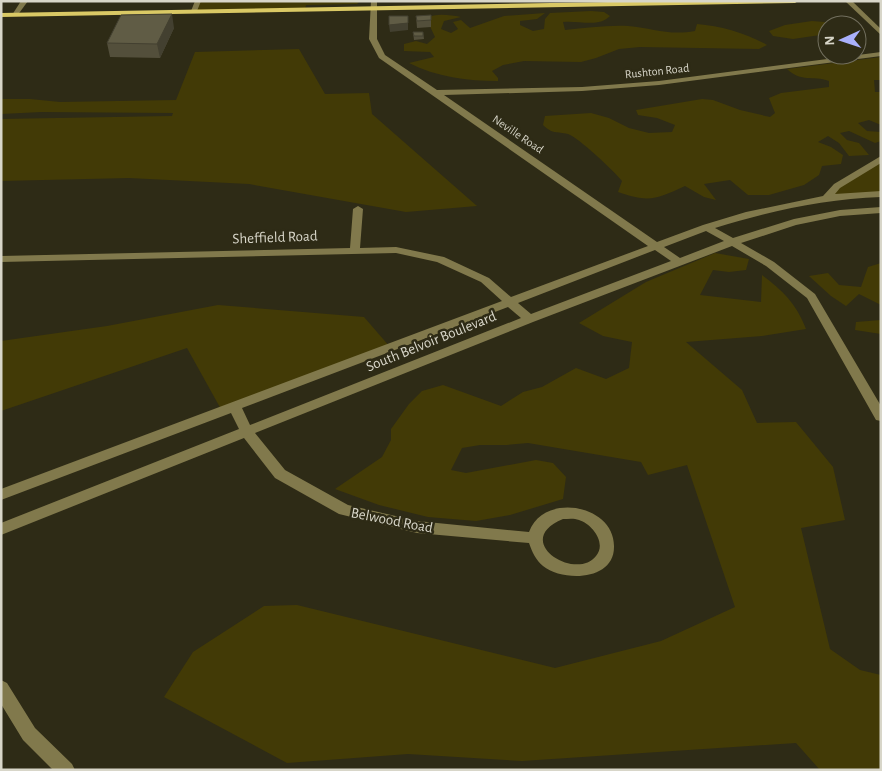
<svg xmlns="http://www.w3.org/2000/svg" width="882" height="771" font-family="'Alegreya Sans',sans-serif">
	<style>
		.green { fill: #423a06 }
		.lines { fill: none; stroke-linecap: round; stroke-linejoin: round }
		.minor { fill: #81794c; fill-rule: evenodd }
		.major { fill: #dac965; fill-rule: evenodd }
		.wall { fill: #534f3b }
		.shaded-wall { fill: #434030 }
		.building { fill: #605c45; stroke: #434030 }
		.labels { text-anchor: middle; stroke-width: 5; stroke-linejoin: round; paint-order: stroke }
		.far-street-label { font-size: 12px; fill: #d8d6c9; stroke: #2e2b16 }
		.street-label { font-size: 15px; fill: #d8d6c9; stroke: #2e2b16 }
	</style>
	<rect width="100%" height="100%" fill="#2e2b16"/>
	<!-- green -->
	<g class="green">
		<polygon points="198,1 360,1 357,4 306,5 305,10 194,11"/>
		<path d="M591,11L604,12L610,16C599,28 578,20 563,22L565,30C586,28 607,25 628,26C653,28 669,36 695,31L697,24C721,26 746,33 767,45L759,49L640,47L619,49L596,58L581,62L524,61L503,65L492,71L498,78V81C468,81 436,77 409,63L434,57L430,52L404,51V44L416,41L427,44L435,37L426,18C437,13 449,15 461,17L444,21L441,29L451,33L458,29L453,22L461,20L470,28L504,16L545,13L537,19L520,21V25L533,31L544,29L545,19L550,13Z"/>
		<polygon points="812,21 861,25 865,30 857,31 857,25 827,25 827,34 793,39 773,36 769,31 785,25"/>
		<polygon points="299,49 325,94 369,93 372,114 477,206 406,212 249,184 129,178 1,181 1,119 172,116 173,113 41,112 1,114 1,99 30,99 60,102 176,100 195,52"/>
		<path d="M881,57V80H874L875,92H881V125L869,120L858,123L867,131L881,132V141L875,143L849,131L840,133L847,140L859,143L869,155L849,156L839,143L828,136L818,142L831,147L843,155L841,164L822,166L819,175L804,185L769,195H748L730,180L704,184L716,200L704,197L685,186C657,199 649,203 618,192L622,181C615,172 578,137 568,134C556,131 554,135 543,125L545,116L591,113L609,118L629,128L649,133L672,132L675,125L657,118L638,115L636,110L702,99L713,100L740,110L770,117L775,113L769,98L781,93L829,87V81C812,75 802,83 787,69Z"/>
		<polygon points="881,159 881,194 827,197 837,186"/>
		<path d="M715,253L749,259L746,270L729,272L713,270L700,295L761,302L762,275C783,291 796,303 806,329L762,336L686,342L742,390L757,423L796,422L833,467L845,520L801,528L830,649L860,670L881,675V770H820L796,743L522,761L408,754L287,763L164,697L193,652L264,606L297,605L555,668L661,641L735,607L687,465L648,475L641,462L528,443L506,445H480L462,448L451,470L466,473L536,460L553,463L566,477L563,499L510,515L476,521L428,517L379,505L335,489L382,457L391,440V429L409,404L422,391L443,385L501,406L523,392L542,387L576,368L606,379L629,368L632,342L603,336L579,323L646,282Z"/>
		<polygon points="881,263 881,305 859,294 846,306 831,296 809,276 828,273 839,285 861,287 868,267"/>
		<polygon points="218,305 364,317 390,347 222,411 187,348 1,411 1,341 107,326"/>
		<polygon points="881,320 881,334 855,330 856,322"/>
	</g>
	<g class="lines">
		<!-- minor -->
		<g class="minor">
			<polygon points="21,1 28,1 17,16 13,16 12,15"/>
			<polygon points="195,1 201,1 197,11 194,13 191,11"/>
			<path d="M371,1H377V39L385,55L437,90L582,87L659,81L881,52V56L659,85L582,91L444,95L657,242L703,225L746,212L823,196L834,184L881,156V163L840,188L835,194L881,191V197C824,199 770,211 715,228L733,238L794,219L840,210L881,207V213L840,216L796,225L741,243L774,262L815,294L881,406V421L876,420L807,298L766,266L732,246L533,322L255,433L285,470L348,505L417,521L529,532C543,492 615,504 614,547C614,581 563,582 543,566C536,560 532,552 529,543L417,533L339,514L275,478L244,438L1,535V523L239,429L231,413L1,500V489L502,301L481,282L437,262L396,253L1,262V256L350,248L353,209L358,206L363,209L360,248L396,247L444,257L489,278L511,297L648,246L379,58L369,39ZM706,231L724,241L680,258L664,247ZM655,250L671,261L531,314L518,303ZM508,307L521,318L250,425L242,408ZM563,519C568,519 574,518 579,520C592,524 607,543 596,556C576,582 510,541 563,519Z"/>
			<polygon points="845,1 852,1 881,29 881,35"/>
			<polygon points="1,680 7,683 35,728 72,764 75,770 53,770 23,740 1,704"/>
		</g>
		<!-- major -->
		<polygon class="major" points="665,1 798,1 795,3 1,17 1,13"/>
	</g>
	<!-- wall -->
	<g class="wall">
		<polygon points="416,16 431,20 431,27 417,28"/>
		<polygon points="174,28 160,58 110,57 107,43"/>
		<polygon points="413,32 423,32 424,39 414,40"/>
	</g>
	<!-- shaded-wall -->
	<g class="shaded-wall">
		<polygon points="172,14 174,28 160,58 157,44"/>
		<polygon points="408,23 408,30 390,32 389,25"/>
	</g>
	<!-- building -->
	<g class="building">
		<polygon points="172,14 157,44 107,43 121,15"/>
		<polygon points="431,15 431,20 417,21 416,16"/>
		<polygon points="389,16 408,16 408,23 389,25"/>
		<polygon points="413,32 423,32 423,36 414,36"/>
	</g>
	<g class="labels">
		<!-- far-street labels -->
		<g class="far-street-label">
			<text transform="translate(657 71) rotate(-6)" y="4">Rushton Road</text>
			<text transform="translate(518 134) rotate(34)" y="4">Neville Road</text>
		</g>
		<!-- street labels -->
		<g class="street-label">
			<text transform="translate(275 237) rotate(-2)" y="5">Sheffield Road</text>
			<text transform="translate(431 341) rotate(-22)" y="5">South Belvoir Boulevard</text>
			<text transform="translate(392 520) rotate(11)" y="5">Belwood Road</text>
		</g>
	</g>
	<!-- border -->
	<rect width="882" height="771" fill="none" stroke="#d8d6c9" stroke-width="5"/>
	<!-- north arrow -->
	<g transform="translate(842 40) rotate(267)"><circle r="24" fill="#2e2b16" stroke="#726f5e"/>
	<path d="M0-4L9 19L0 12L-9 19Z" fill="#a9b0fc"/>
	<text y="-8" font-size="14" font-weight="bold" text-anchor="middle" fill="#d8d6c9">N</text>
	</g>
</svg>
